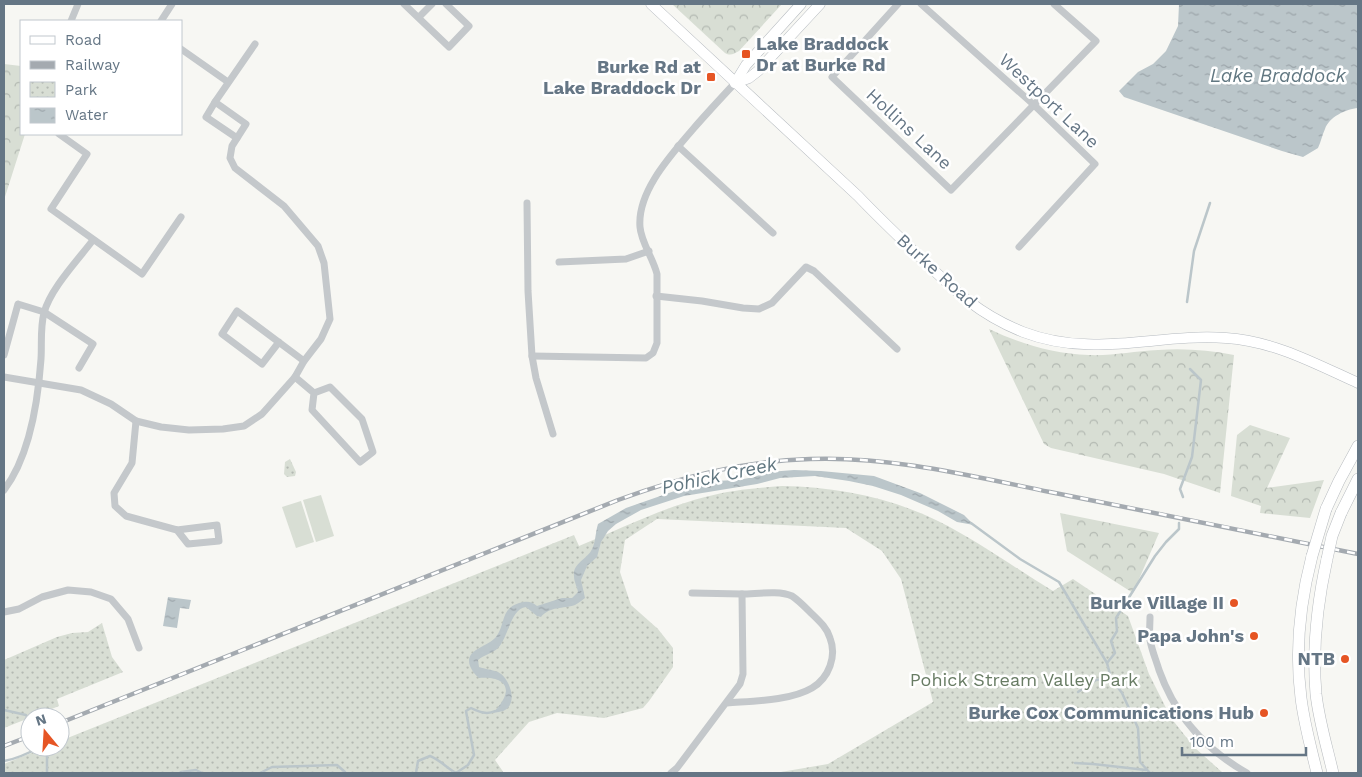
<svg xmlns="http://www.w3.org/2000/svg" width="1362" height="777" font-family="'Work Sans',sans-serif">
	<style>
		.grass { fill: #d8ded4 }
		.forest { fill: url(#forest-crowns) }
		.park { fill: url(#park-dots) }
		.water { fill: url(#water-ripples) }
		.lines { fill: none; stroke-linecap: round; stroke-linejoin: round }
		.stream { stroke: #bbc6ca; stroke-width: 2.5 }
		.secondary-casing { stroke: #b6bbc0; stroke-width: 11 }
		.primary-casing { stroke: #b7bbbf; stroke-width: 12 }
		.street { stroke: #c4c8cb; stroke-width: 7 }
		.secondary { stroke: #fff; stroke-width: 10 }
		.primary { stroke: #fff; stroke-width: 11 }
		.rail-casing { stroke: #a4aab0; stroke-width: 4.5 }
		.rail { stroke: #fff; stroke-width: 2.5; stroke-dasharray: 8; stroke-linecap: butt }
		.primary-bridge-casing { stroke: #b7bbbf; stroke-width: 12; stroke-linecap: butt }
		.primary-bridge { stroke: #fff; stroke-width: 11 }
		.poi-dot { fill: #e65524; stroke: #fff; stroke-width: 2 }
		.labels { text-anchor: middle; stroke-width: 5; stroke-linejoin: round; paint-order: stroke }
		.poi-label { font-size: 18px; font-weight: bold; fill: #657685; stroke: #fff; text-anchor: end }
		.street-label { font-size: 18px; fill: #657685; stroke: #fff }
		.park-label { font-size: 18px; fill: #687c64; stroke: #fff }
		.water-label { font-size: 19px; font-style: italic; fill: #617781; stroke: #fff }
	</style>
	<defs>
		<pattern id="forest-crowns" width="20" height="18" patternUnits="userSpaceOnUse" patternTransform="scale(1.25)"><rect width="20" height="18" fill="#d8ded4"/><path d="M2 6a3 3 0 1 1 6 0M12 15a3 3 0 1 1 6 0" fill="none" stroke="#b3b9b2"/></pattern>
		<pattern id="park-dots" width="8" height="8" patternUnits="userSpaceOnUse" patternTransform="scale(1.25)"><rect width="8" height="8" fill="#d8ded4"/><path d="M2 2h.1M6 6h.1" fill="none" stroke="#b3b9b2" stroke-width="1.8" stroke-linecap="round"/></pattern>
		<pattern id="water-ripples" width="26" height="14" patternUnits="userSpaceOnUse" patternTransform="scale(1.25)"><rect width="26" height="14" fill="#bbc6ca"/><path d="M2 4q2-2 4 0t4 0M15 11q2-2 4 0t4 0" fill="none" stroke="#9ca5aa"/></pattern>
	</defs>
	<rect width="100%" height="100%" fill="#f7f7f3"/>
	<!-- grass -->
	<g class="grass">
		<polygon points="321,495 334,536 316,542 303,500"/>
		<polygon points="301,501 314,542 296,548 282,507"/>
	</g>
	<!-- forest -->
	<g class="forest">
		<path d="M672,4H782L739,51C734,54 730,56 725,53Z"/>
		<polygon points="4,64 21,66 21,134 25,134 4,200"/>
		<path d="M989,329C1021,344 1053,354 1089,355C1112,356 1134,351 1158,350C1183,348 1209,350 1234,355L1220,493L1164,474L1051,448L1044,444Z"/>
		<polygon points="1250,425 1290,438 1267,488 1324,480 1310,518 1260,513 1261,506 1231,496 1237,435"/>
		<polygon points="1060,513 1159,533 1133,593 1067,551"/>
	</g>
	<!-- park -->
	<g class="park">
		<polygon points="290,459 296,472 295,476 287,477 284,474 285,462"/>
		<path d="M782,486C836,487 889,497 938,521C978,541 1015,568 1053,591L1073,579L1128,616L1149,674L1171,718L1194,747L1223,773H775L828,764L933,702L901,579L882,551L846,528L657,519L625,540L620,572L631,605L658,629L673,648V667L649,701L643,708L604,718L557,713L529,722L495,760L504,773H4V764L46,747H60V741L574,535L579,546C620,529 662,508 705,497C731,490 756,488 782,486Z"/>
		<polygon points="102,623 112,657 123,672 57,699 59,706 4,728 4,660 57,637 72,633 88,632"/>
	</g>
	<!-- water -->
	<g class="water">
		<path d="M1179,4H1358V108C1346,109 1329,117 1325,129C1322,135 1321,142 1318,148L1303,157L1282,151L1124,97L1119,91L1138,72L1153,64L1166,51L1178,26Z"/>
		<path d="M794,470L821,471L874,476L920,493L964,515L974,525L957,522L938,511L901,495L873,486L849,481L815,476L780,478L757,484L684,496L641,510L616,524L608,531L601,542L597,557L587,566L581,580L585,598C582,600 579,603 575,605C563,609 550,606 541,617L537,616L526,607C511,608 508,638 498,648C492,654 485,654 478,660L479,667C485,669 493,670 498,672C510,678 518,703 505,710C502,712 496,712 493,713C498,707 505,700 506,691C506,678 488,677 479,678C475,675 472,671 470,666C464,649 488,647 496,637C506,624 500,609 519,603C527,601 531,601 537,606L562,598H572L578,592C577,586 574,582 574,576C572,565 586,559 591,551C596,543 595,533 598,524L626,508L686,487L714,481L738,480L754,477L769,472Z"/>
		<polygon points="168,597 191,600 189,609 180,608 177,628 163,626"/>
	</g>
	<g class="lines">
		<!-- stream -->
		<g class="stream">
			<polyline points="1187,302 1194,251 1210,203"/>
			<polyline points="1183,497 1180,489 1192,457 1201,380 1190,369"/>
			<polyline points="971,523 1020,559 1059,582 1107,663 1111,678 1122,693 1138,728 1140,762 1150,773"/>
			<polyline points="1107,663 1115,653 1111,641 1117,631 1116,618 1155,556 1166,542 1179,529 1179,523"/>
			<polyline points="1078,692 1096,680 1111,678"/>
			<polyline points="4,710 26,715 30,722"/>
			<polyline points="44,747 47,752 47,773"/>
			<path d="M4,761C17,759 29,753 40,747"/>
			<polyline points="1075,763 1093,764 1146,770"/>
			<polyline points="180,773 181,772 196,770 202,773"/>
			<polyline points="260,773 272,767 337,765 345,772 344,773"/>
			<path d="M416,773L418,761L430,756C440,760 447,768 456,773L468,765L474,755L466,711L471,708C479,712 487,715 495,711"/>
		</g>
		<defs>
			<g id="secondary">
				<path d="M651,4L858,196C878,217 899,237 920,257C954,290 978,314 1023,332C1093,359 1157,333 1226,338C1274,341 1316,364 1358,383"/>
				<polyline points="735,83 749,78 758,71 820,4"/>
				<polyline points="735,83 746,65 801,4"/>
			</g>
			<g id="primary">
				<polyline points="1326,509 1339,481 1358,446"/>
				<polyline points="1341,513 1358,479"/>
				<path d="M1312,556C1300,602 1295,651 1301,698C1304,723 1311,748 1317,773"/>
				<path d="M1327,559C1317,604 1312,648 1316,694C1319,721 1327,747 1333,773"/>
			</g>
		</defs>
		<!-- secondary casing -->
		<use href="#secondary" class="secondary-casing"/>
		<!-- primary casing -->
		<use href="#primary" class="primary-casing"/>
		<!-- street -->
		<g class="street">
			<polyline points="404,4 449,47 469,26 446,4"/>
			<polyline points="898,4 832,77 951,190 1096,41 1054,4"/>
			<polyline points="921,4 1034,105 1095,164 1019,247"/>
			<polyline points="419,17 432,4"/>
			<polyline points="71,21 78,4"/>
			<polyline points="161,21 172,4"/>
			<polyline points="181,49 228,82"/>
			<polyline points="215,102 206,117 237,138"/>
			<polyline points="59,134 87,154 51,209 142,274 181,217"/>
			<polyline points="678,146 773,233"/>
			<polyline points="527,203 528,291 532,356 536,378 553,434"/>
			<polyline points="559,262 626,259 649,251"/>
			<polyline points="656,296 702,301 743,308 759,309 772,303 806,267 814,271 897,349"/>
			<polyline points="279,342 262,364 222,334 237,311 304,361"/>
			<polyline points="4,355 18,304 44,312 93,344 79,368"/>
			<path d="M532,356L646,358L653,353L657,343V274C653,258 641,242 640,227C637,191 672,154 694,128C707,113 721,98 735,83"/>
			<polyline points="4,377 81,390 111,404 136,421 161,427 189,430 223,429 244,426 262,414 295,377 304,361 321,339 330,319 324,263 318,246 284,206 235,168 230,158 232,146 246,124 215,102 255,44"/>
			<polyline points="295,377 314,393 312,410 360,462 373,452 362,419 330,387 314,393"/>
			<polyline points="136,421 132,463 114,493 115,506 126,516 177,530 217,525 219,541 188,544 177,530"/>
			<path d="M4,490C30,456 38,401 41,359C42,344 40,328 44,313C50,289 78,260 93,240"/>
			<polyline points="692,593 742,594"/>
			<polyline points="4,612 19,609 42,597 68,590 91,592 111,599 128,619 139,648"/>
			<path d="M1150,617C1150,625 1149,633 1150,640C1152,651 1156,660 1159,670C1175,715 1206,750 1247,773"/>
			<path d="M671,773L677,768L740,684L743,674L742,594C756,594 779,590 792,596C798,600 804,606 809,611C817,619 827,627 830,638C837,656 829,678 812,688C790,701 752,701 727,703"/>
		</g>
		<!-- secondary -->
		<use href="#secondary" class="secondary"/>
		<!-- primary -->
		<use href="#primary" class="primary"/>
		<defs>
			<g id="rail">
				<path d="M60,723L618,500C681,477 742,461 810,459C891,456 971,476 1050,492C1152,512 1255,533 1358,554"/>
				<polyline points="4,746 30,736"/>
			</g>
		</defs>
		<!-- rail casing -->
		<use href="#rail" class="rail-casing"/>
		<!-- rail -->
		<use href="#rail" class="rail"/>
		<defs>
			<g id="primary-bridge">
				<polyline points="1312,556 1326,509"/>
				<polyline points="1327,559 1332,536 1341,513"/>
			</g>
		</defs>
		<!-- primary-bridge casing -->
		<use href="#primary-bridge" class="primary-bridge-casing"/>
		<!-- primary-bridge -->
		<use href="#primary-bridge" class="primary-bridge"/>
	</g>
	<!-- markers -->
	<g class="poi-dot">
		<rect x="741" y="49" width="10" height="10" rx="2.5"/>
		<rect x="706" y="72" width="10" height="10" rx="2.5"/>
		<circle cx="1234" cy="603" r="5"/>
		<circle cx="1254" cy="636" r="5"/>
		<circle cx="1345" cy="659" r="5"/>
		<circle cx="1264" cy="713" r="5"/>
	</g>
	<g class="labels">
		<!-- poi labels -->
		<g class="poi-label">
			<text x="756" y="50" text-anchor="start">Lake Braddock<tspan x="756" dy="21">Dr at Burke Rd</tspan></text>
			<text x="701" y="73">Burke Rd at<tspan x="701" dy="21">Lake Braddock Dr</tspan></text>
			<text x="1224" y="609">Burke Village II</text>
			<text x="1244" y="642">Papa John's</text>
			<text x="1335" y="665">NTB</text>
			<text x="1254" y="719">Burke Cox Communications Hub</text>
		</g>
		<!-- street labels -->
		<g class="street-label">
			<text transform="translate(1049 101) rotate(43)" y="6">Westport Lane</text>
			<text transform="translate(909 129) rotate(43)" y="6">Hollins Lane</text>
			<text transform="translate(937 271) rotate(42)" y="6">Burke Road</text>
		</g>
		<!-- park labels -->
		<g class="park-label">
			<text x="1024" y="686">Pohick Stream Valley Park</text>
		</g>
		<!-- water labels -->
		<g class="water-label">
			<text x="1278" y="82">Lake Braddock</text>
			<text transform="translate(719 475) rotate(-12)" y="7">Pohick Creek</text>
		</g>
	</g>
	<!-- border -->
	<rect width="1362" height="777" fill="none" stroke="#657685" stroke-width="10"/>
	<!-- legend -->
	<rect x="20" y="20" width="162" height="115" fill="#ffffff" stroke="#c1c8ce"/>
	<rect x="30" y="36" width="25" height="8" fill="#ffffff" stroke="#c1c8ce"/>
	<text x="65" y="45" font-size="15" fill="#657685">Road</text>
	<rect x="30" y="61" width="25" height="8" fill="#a4aab0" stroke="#c1c8ce"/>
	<text x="65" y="70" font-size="15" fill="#657685">Railway</text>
	<rect x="30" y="82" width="25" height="15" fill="url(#park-dots)" stroke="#c1c8ce"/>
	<text x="65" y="95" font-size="15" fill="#657685">Park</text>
	<rect x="30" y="108" width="25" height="15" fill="url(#water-ripples)" stroke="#c1c8ce"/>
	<text x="65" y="120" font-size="15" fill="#657685">Water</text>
	<!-- north arrow -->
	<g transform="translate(45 732) rotate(342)"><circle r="24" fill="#ffffff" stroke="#c1c8ce"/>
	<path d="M0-4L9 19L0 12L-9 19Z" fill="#e65524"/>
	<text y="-8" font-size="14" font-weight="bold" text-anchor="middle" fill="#657685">N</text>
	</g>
	<!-- scale -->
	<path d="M1182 747v8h124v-8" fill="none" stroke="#657685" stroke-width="2.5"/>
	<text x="1190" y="747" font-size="15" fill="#657685" stroke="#ffffff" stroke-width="4" paint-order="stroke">100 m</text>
</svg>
